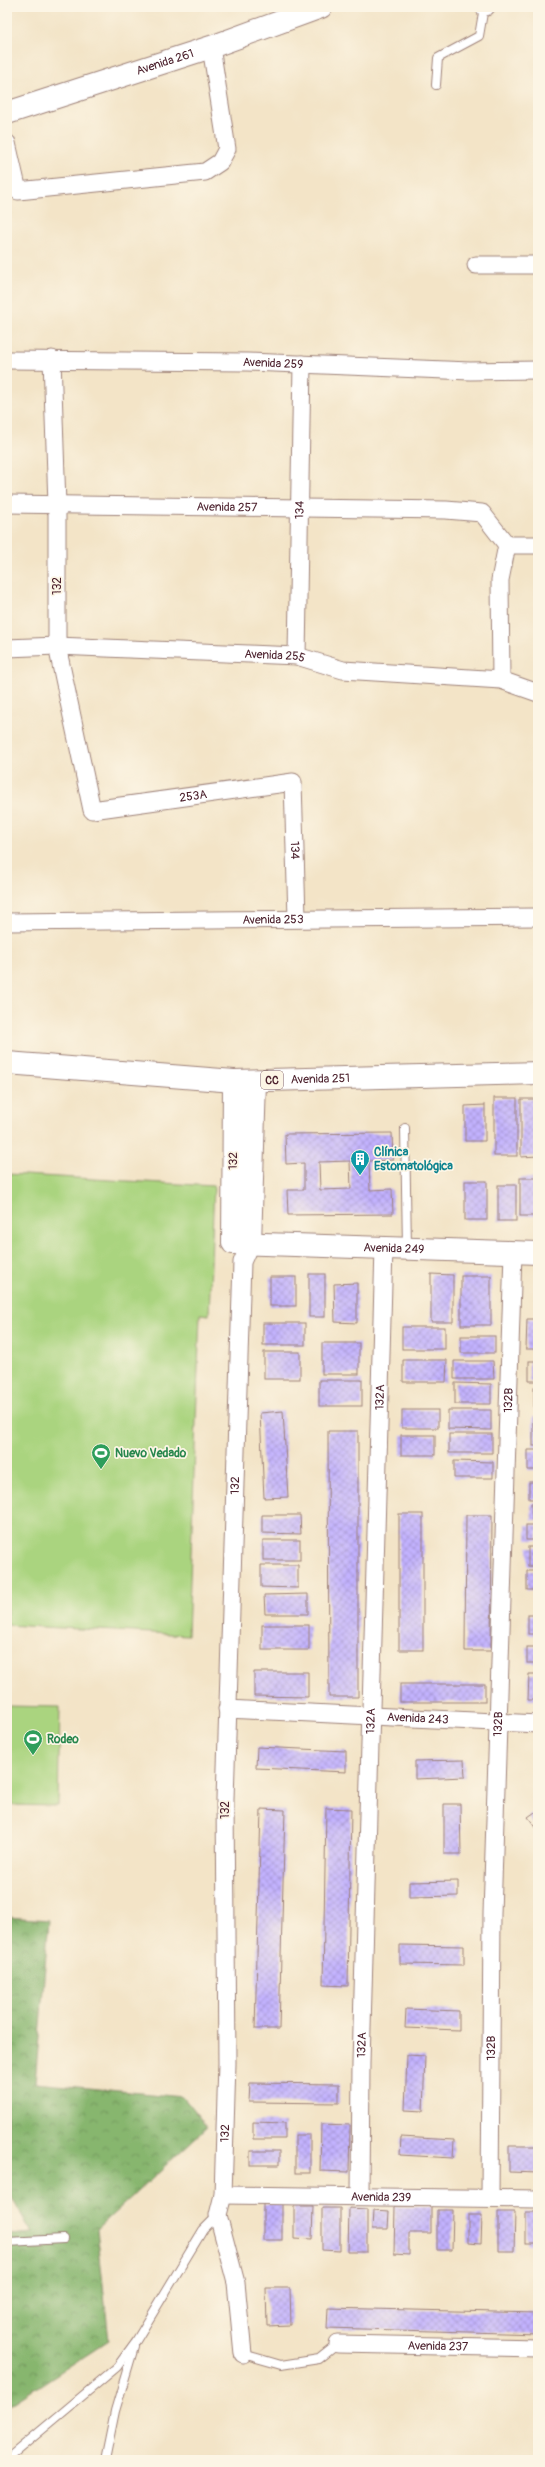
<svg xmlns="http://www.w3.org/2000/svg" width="545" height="2467" font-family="Pangolin,sans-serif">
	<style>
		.forest { fill: url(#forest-crowns); stroke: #686a4c }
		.park { fill: #aad47f; stroke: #7a7a55 }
		.building { fill: url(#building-cross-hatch); fill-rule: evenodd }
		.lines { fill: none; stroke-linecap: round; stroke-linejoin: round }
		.lane-casing { stroke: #9e8279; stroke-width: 10 }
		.street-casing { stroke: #9e8279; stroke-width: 19 }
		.secondary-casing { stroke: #9e8279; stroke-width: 24 }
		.primary-casing { stroke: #9e8279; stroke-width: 24 }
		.lane { stroke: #fff; stroke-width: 8 }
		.street { stroke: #fff; stroke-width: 17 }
		.secondary { stroke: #fff; stroke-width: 22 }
		.primary { stroke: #fff; stroke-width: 22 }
		.labels { text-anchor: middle; stroke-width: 3.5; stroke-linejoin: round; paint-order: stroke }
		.shield { fill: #fcf5e5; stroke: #7f5f63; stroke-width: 1 }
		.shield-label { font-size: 11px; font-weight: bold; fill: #4a1f2b }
		.street-label { font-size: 12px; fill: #4a1f2b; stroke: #fcf5e5 }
		.culture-label { font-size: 12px; font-weight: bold; fill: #0d838f; stroke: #fcf5e5; text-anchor: start }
		.leisure-label { font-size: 12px; font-weight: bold; fill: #27864d; stroke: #fcf5e5; text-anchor: start }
	</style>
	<defs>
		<pattern id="forest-crowns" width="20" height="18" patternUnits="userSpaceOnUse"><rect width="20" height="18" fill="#87b66e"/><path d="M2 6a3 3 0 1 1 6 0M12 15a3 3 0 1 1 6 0" fill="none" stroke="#70935b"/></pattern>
		<pattern id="building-cross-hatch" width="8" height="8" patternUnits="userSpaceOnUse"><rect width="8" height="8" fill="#c2b2fe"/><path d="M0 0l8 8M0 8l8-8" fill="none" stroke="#a090ce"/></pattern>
	</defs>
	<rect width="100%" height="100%" fill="#fcf5e5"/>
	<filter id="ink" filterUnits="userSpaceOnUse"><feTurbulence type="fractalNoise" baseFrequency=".025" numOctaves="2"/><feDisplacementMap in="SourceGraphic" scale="8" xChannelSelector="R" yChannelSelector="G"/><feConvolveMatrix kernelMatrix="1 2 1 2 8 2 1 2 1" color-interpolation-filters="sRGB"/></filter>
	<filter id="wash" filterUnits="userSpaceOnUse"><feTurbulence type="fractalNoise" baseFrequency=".012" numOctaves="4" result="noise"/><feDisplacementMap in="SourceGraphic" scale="16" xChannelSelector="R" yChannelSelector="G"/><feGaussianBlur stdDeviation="0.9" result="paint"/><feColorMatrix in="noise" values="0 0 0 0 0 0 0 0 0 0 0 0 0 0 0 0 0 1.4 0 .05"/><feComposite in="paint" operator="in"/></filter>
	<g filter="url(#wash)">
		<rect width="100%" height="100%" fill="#f3e4c7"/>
		<!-- forest -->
		<polygon class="forest" points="7,1917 49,1920 35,2083 183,2097 207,2127 97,2229 109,2340 7,2407 7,2235 32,2233 7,2190"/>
		<!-- park -->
		<g class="park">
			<polygon points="7,1174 214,1186 209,1315 200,1314 188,1635 7,1625"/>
			<polygon points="7,1706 60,1707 58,1806 7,1805"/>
		</g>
		<g id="blocks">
			<!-- building -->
			<g class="building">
				<rect x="494" y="1098" width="23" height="58"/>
				<polygon points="521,1099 538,1099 538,1156 521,1157"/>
				<polygon points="485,1105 485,1141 465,1141 465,1106"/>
				<path d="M392,1133L393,1160L369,1161L370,1190L392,1189L393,1214L288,1215L287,1190H304V1163L286,1164L285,1134ZM350,1161L351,1189L320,1190L319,1162Z"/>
				<rect x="520" y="1178" width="18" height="38"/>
				<rect x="465" y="1181" width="22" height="39"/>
				<rect x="498" y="1185" width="18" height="36"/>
				<rect x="309" y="1274" width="16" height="43"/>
				<polygon points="431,1274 453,1275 453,1322 431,1322"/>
				<rect x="461" y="1276" width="30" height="49"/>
				<rect x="270" y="1277" width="26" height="29"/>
				<polygon points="357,1283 357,1323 335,1322 334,1284"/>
				<polygon points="527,1319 538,1319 538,1349 526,1349"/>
				<rect x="263" y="1323" width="42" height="22"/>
				<rect x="402" y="1327" width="43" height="22"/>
				<rect x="461" y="1336" width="34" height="17"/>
				<rect x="322" y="1343" width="37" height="31"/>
				<rect x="264" y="1352" width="36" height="27"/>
				<polygon points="403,1360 447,1360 446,1382 403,1382"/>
				<polygon points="454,1361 493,1361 494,1379 454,1379"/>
				<rect x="529" y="1361" width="9" height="20"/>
				<rect x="319" y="1380" width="43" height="26"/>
				<polygon points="455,1383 491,1384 491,1404 455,1404"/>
				<rect x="534" y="1387" width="4" height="20"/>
				<rect x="402" y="1410" width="36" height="18"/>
				<polygon points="448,1410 491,1410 491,1430 448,1429"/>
				<polygon points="283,1411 288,1497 264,1498 260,1413"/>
				<rect x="533" y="1417" width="5" height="29"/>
				<polygon points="328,1431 358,1431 358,1697 329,1697"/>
				<rect x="449" y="1434" width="43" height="19"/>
				<rect x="401" y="1435" width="34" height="20"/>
				<rect x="528" y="1450" width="10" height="20"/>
				<polygon points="454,1461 493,1462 493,1478 454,1478"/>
				<rect x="529" y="1482" width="9" height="17"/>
				<polygon points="531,1503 538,1503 538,1520 532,1520"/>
				<rect x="399" y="1514" width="24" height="136"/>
				<polygon points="262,1515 300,1515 301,1534 262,1533"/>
				<polygon points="466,1515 492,1515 491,1651 465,1651"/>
				<rect x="526" y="1525" width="12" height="15"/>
				<rect x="263" y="1540" width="37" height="20"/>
				<rect x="528" y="1547" width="10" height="19"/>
				<polygon points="261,1565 298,1565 298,1588 261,1587"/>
				<rect x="527" y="1571" width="11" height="19"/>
				<polygon points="308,1594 308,1614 265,1614 264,1595"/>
				<rect x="528" y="1615" width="10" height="19"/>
				<rect x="262" y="1625" width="47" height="25"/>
				<rect x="527" y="1647" width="11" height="16"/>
				<polygon points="254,1672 308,1672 308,1697 254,1696"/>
				<polygon points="529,1674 538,1674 538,1700 528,1700"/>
				<rect x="400" y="1684" width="85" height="18"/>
				<polygon points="257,1747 346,1751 346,1772 256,1768"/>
				<polygon points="464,1760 465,1777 415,1779 415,1761"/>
				<polygon points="444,1804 460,1804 461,1854 444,1854"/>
				<polygon points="326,1808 351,1809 348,1986 323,1985"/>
				<polygon points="261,1809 285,1810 279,2029 255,2029"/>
				<polygon points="538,1810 538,1830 528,1817"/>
				<polygon points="458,1881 458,1896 409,1897 409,1882"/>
				<polygon points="400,1945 464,1946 464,1965 400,1964"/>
				<polygon points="406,2009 459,2011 459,2030 405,2028"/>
				<polygon points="407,2055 425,2056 423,2111 405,2110"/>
				<polygon points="250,2083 339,2084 339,2103 249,2102"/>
				<polygon points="253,2122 285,2123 285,2139 253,2139"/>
				<polygon points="321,2124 350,2125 349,2172 320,2171"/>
				<rect x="295" y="2135" width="15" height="38"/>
				<polygon points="401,2137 454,2140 453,2158 400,2155"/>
				<polygon points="509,2146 538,2146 538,2173 509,2172"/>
				<rect x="250" y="2151" width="29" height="14"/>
				<rect x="263" y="2204" width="19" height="36"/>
				<polygon points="294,2206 313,2206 312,2239 294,2238"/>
				<polygon points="395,2206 431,2206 431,2233 409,2233 409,2255 394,2254"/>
				<polygon points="322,2208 340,2208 340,2251 322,2250"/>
				<polygon points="349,2208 367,2209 367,2252 348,2252"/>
				<polygon points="373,2210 389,2211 388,2229 372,2229"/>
				<polygon points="437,2210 453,2210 452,2250 437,2250"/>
				<polygon points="498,2212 515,2212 514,2251 498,2251"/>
				<rect x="526" y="2212" width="12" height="32"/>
				<polygon points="468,2215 482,2215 481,2244 468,2243"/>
				<polygon points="266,2288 290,2288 291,2325 267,2326"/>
				<polygon points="328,2308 538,2313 538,2334 327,2328"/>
			</g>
		</g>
	</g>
	<g filter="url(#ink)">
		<use href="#blocks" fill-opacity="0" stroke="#9e8279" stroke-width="1"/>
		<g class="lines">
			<defs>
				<g id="lane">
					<polyline points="436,85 438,58 479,36 484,7"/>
					<polyline points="405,1128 407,1248"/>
					<polyline points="7,2242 64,2239"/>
					<polyline points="243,2354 281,2365 319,2359 338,2344"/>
					<polyline points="7,2459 117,2367 136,2341 203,2230 218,2215"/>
					<polyline points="105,2460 115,2411 134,2347"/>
				</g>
				<g id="street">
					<polyline points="484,7 486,7"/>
					<polyline points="7,143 18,191 205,172 220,162 227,149 211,47"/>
					<polyline points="476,265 538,265"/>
					<path id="s1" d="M52,359L57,505V646L92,810L293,782L297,918"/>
					<path id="s2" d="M7,360L247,362L470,371L538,370"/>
					<path id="s3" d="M7,504L446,510L482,513L507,545L500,580L501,680"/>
					<polyline points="507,545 538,545"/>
					<path id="s4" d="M7,648L57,646L297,656L343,670L501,680L538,693"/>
					<path id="s5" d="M297,656L302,364"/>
					<path id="s6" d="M7,922L538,917"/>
					<path id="s7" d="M227,1709L538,1724"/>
					<path id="s8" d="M223,2195L538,2199"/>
					<path id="s9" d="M360,2195L361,2063L384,1248"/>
					<path id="s10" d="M490,2197L492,1914L513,1252"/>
					<path id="s11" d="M338,2344L538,2348"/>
					<path id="s12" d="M243,2354L236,2283L218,2215L223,2195L227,2063L225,1799L242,1262L250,1244"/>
				</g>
				<g id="secondary">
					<path id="s13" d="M7,113L211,47L321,7"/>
					<path id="s14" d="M234,1081L233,1243L538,1253"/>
					<polyline points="250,1244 255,1081"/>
				</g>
				<g id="primary">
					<path id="s15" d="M7,1063L234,1081L538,1073"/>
				</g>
			</defs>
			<!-- lane casing -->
			<use href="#lane" class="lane-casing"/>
			<!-- street casing -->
			<use href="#street" class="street-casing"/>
			<!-- secondary casing -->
			<use href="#secondary" class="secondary-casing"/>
			<!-- primary casing -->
			<use href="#primary" class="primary-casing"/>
			<!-- lane -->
			<use href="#lane" class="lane"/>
			<!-- street -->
			<use href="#street" class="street"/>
			<!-- secondary -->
			<use href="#secondary" class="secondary"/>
			<!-- primary -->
			<use href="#primary" class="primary"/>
		</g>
	</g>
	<!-- icons -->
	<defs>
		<symbol id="building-pin" viewBox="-11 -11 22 30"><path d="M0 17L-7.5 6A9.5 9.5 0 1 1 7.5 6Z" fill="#0f9aa8" stroke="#fcf5e5"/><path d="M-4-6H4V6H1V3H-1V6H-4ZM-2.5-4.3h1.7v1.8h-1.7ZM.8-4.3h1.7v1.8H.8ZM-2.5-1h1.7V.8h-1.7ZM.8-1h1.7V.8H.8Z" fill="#fff"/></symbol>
		<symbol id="stadium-pin" viewBox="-11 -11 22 30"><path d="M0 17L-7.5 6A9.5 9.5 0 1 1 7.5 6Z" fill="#2e9e5b" stroke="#fcf5e5"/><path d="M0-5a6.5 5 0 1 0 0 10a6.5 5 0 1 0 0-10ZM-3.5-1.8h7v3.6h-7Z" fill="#fff"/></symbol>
	</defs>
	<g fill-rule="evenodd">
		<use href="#building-pin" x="349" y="1148" width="22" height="30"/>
		<use href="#stadium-pin" x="90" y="1442" width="22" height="30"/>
		<use href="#stadium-pin" x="22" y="1728" width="22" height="30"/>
	</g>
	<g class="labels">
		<!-- shield labels -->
		<rect class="shield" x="261" y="1071" width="22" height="18" rx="3"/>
		<g class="shield-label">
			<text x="272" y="1084">CC</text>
		</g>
		<!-- street labels -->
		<g class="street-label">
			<text dy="4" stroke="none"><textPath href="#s13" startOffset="166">Avenida 261</textPath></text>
			<text dy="4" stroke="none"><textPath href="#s2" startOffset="266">Avenida 259</textPath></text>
			<text dy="4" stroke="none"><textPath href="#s3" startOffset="220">Avenida 257</textPath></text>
			<text dy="4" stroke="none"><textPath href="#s5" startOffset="146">134</textPath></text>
			<text transform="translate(57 586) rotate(-90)" y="4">132</text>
			<text dy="4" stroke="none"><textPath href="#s4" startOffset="268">Avenida 255</textPath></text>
			<text dy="4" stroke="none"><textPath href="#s1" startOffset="557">253A</textPath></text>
			<text dy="4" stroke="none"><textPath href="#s1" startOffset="726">134</textPath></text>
			<text dy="4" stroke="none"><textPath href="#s6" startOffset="266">Avenida 253</textPath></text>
			<text dy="4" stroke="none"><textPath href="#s15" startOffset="314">Avenida 251</textPath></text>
			<text transform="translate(233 1161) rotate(-89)" y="4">132</text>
			<text dy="4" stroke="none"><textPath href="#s14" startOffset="323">Avenida 249</textPath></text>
			<text dy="4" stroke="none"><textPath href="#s9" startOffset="798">132A</textPath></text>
			<text dy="4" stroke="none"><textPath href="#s10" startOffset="797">132B</textPath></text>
			<text dy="4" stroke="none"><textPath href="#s12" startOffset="872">132</textPath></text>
			<text dy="4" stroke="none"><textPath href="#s7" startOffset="191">Avenida 243</textPath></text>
			<text dy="4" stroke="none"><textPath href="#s9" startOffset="474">132A</textPath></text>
			<text dy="4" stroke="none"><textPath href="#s10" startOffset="473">132B</textPath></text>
			<text transform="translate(225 1810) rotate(-90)" y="4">132</text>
			<text dy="4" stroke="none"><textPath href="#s9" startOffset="150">132A</textPath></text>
			<text dy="4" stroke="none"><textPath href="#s10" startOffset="149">132B</textPath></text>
			<text dy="4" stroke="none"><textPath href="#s12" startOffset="224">132</textPath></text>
			<text dy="4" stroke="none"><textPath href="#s8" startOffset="158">Avenida 239</textPath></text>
			<text dy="4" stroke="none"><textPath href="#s11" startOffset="100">Avenida 237</textPath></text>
		</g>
		<!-- culture labels -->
		<g class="culture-label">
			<text x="374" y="1156">Clínica<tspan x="374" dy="14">Estomatológica</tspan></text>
		</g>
		<!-- leisure labels -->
		<g class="leisure-label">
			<text x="115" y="1457">Nuevo Vedado</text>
			<text x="47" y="1743">Rodeo</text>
		</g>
	</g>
	<!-- margin -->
	<rect width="545" height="2467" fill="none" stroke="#fcf5e5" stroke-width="24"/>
</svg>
